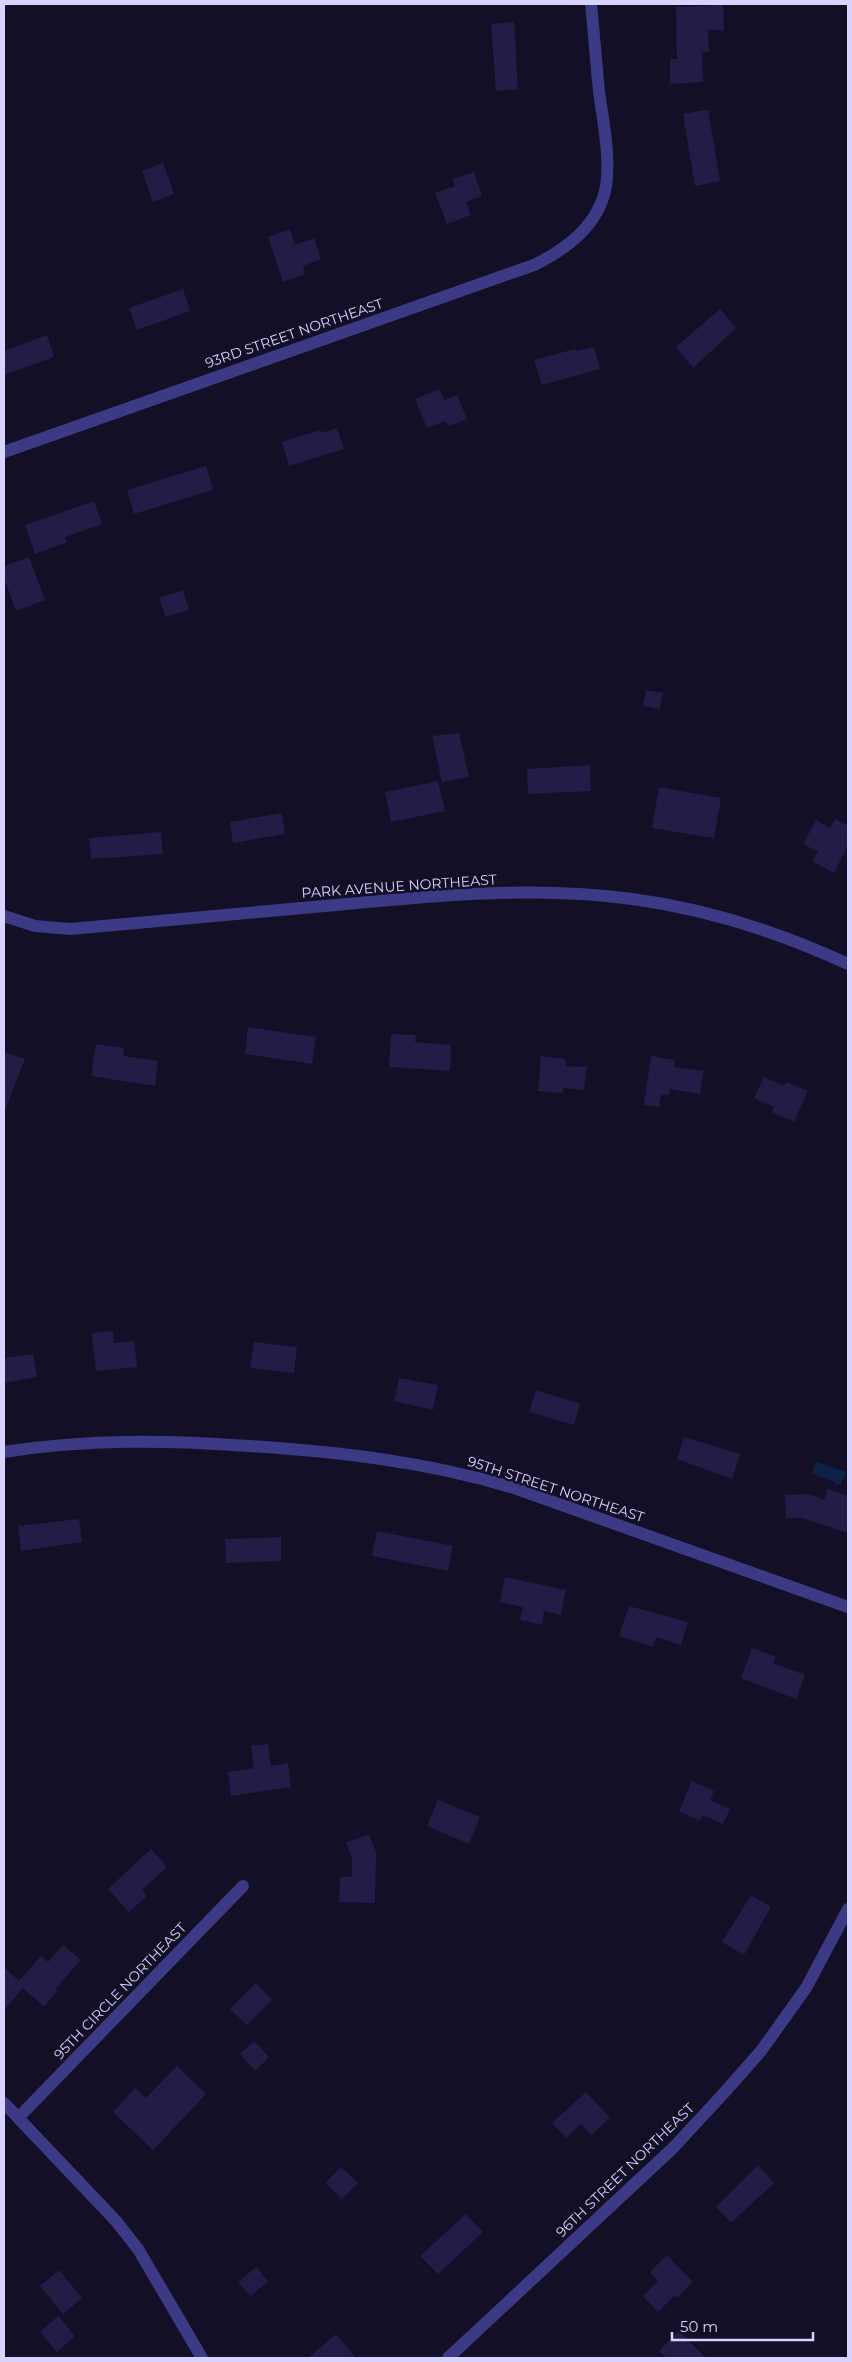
<svg xmlns="http://www.w3.org/2000/svg" width="852" height="2362" font-family="Montserrat,sans-serif">
	<style>
		.water { fill: #0c2248 }
		.building { fill: #241b47 }
		.lines { fill: none; stroke-linecap: round; stroke-linejoin: round }
		.minor { stroke: #3d3a85; stroke-width: 12 }
		.labels { text-anchor: middle; stroke-width: 5; stroke-linejoin: round; paint-order: stroke }
		.street-label { font-size: 14px; fill: #d9d4ff; stroke: #130f26 }
	</style>
	<rect width="100%" height="100%" fill="#130f26"/>
	<!-- water -->
	<polygon class="water" points="816,1462 846,1472 841,1484 834,1485 835,1482 812,1474"/>
	<!-- building -->
	<g class="building">
		<polygon points="723,5 724,30 708,30 709,52 702,52 703,82 670,84 670,59 677,59 676,7"/>
		<polygon points="514,22 518,89 496,91 491,24"/>
		<polygon points="705,110 708,110 720,181 695,186 683,114"/>
		<polygon points="163,163 174,194 153,202 142,171"/>
		<polygon points="474,172 482,196 466,202 471,215 447,224 435,193 455,186 453,179"/>
		<polygon points="290,229 295,245 314,238 321,259 303,266 305,274 283,282 268,237"/>
		<polygon points="183,289 190,311 137,330 129,308"/>
		<polygon points="720,309 736,328 693,368 676,347"/>
		<polygon points="47,335 54,357 4,375 4,351"/>
		<polygon points="594,347 600,369 542,385 534,360 575,349 576,351"/>
		<polygon points="439,389 444,400 457,395 467,419 448,426 445,421 427,428 415,399"/>
		<polygon points="337,428 344,449 289,466 282,442 320,430 321,433"/>
		<polygon points="206,466 213,490 134,514 127,490"/>
		<polygon points="94,501 102,524 65,537 67,542 35,554 25,525"/>
		<polygon points="29,557 45,600 16,611 4,578 4,566"/>
		<polygon points="183,590 189,610 166,617 159,598"/>
		<polygon points="646,690 663,693 660,709 643,706"/>
		<polygon points="459,733 469,777 442,782 432,736"/>
		<polygon points="590,765 591,791 528,794 527,769"/>
		<polygon points="438,781 445,811 391,822 385,792"/>
		<polygon points="659,787 721,798 714,838 652,828"/>
		<polygon points="282,813 285,834 233,843 230,822"/>
		<polygon points="835,819 848,826 848,845 834,873 812,861 818,852 803,844 816,820 830,828"/>
		<polygon points="161,832 163,854 91,859 89,838"/>
		<polygon points="248,1027 316,1037 312,1064 245,1054"/>
		<polygon points="391,1034 416,1035 415,1042 451,1045 450,1071 389,1067"/>
		<polygon points="96,1044 124,1048 123,1056 158,1061 155,1086 91,1076"/>
		<polygon points="4,1052 25,1059 5,1110 4,1110"/>
		<polygon points="541,1056 566,1059 565,1066 587,1067 584,1090 563,1088 563,1093 538,1091"/>
		<polygon points="651,1056 675,1060 674,1067 704,1071 700,1094 670,1089 669,1095 661,1094 659,1107 644,1105"/>
		<polygon points="764,1077 784,1086 786,1082 808,1091 794,1122 772,1112 774,1107 754,1098"/>
		<polygon points="113,1331 114,1343 134,1341 137,1367 96,1371 92,1333"/>
		<polygon points="254,1342 297,1347 294,1373 250,1368"/>
		<polygon points="33,1354 37,1377 4,1383 4,1358"/>
		<polygon points="399,1378 438,1385 433,1410 394,1401"/>
		<polygon points="536,1390 580,1404 574,1425 529,1412"/>
		<polygon points="684,1437 740,1454 732,1479 677,1459"/>
		<polygon points="828,1489 848,1496 848,1533 803,1518 786,1518 785,1495 809,1494 824,1500"/>
		<polygon points="79,1519 82,1542 21,1551 18,1526"/>
		<polygon points="377,1531 453,1546 448,1571 372,1556"/>
		<polygon points="281,1537 281,1561 226,1563 225,1539"/>
		<polygon points="505,1577 566,1590 561,1615 544,1611 542,1625 520,1620 523,1607 500,1602"/>
		<polygon points="629,1606 688,1622 681,1645 656,1637 653,1647 619,1636"/>
		<polygon points="752,1648 776,1657 773,1663 805,1675 796,1699 741,1678"/>
		<polygon points="268,1744 271,1766 288,1763 291,1787 231,1796 228,1772 254,1768 251,1746"/>
		<polygon points="692,1781 714,1791 710,1800 730,1809 723,1824 703,1815 700,1821 679,1811"/>
		<polygon points="438,1800 480,1817 469,1844 427,1826"/>
		<polygon points="369,1834 376,1852 375,1903 339,1902 340,1877 352,1877 352,1857 346,1843"/>
		<polygon points="151,1849 167,1867 142,1890 147,1896 129,1912 108,1889"/>
		<polygon points="751,1895 771,1907 744,1955 722,1942"/>
		<polygon points="63,1945 81,1960 55,1989 57,1991 44,2007 23,1988 4,2010 4,1967 19,1981 41,1956 48,1962"/>
		<polygon points="256,1983 272,2000 247,2025 230,2009"/>
		<polygon points="254,2041 269,2057 255,2071 240,2054"/>
		<polygon points="177,2066 206,2094 153,2150 113,2112 135,2088 146,2098"/>
		<polygon points="586,2092 610,2118 591,2135 581,2124 566,2138 552,2123"/>
		<polygon points="758,2165 774,2183 731,2223 716,2207"/>
		<polygon points="341,2167 358,2183 342,2199 325,2183"/>
		<polygon points="466,2214 483,2232 438,2274 420,2256"/>
		<polygon points="667,2255 693,2282 676,2298 674,2296 658,2312 643,2296 658,2281 650,2272"/>
		<polygon points="256,2267 268,2281 251,2296 238,2282"/>
		<polygon points="59,2270 82,2298 63,2314 40,2286"/>
		<polygon points="58,2316 75,2336 57,2352 40,2332"/>
		<polygon points="679,2331 706,2358 666,2358 659,2351"/>
		<polygon points="336,2334 356,2358 308,2358"/>
	</g>
	<g class="lines">
		<!-- minor -->
		<g class="minor">
			<path d="M4,452L534,265C563,251 590,232 602,201C614,171 603,123 599,91C596,62 594,33 591,4"/>
			<path d="M4,916L35,926L70,929C163,921 255,912 347,904C441,895 538,886 632,899C708,909 779,932 848,964"/>
			<path d="M4,1452C86,1439 166,1440 249,1446C340,1452 430,1462 517,1489L848,1607"/>
			<polyline points="4,2103 116,2221 138,2249 202,2358"/>
			<polyline points="18,2118 243,1886"/>
			<polyline points="448,2358 673,2148 723,2094 761,2051 806,1988 848,1909"/>
		</g>
	</g>
	<g class="labels">
		<!-- street labels -->
		<g class="street-label">
			<text transform="translate(294 333) rotate(-19)" y="5">93RD STREET NORTHEAST</text>
			<text transform="translate(399 886) rotate(-4)" y="5">PARK AVENUE NORTHEAST</text>
			<text transform="translate(556 1489) rotate(18)" y="5">95TH STREET NORTHEAST</text>
			<text transform="translate(120 1991) rotate(-46)" y="5">95TH CIRCLE NORTHEAST</text>
			<text transform="translate(625 2170) rotate(-44)" y="5">96TH STREET NORTHEAST</text>
		</g>
	</g>
	<!-- border -->
	<rect width="852" height="2362" fill="none" stroke="#d9d4ff" stroke-width="10"/>
	<!-- scale -->
	<path d="M672 2332v8h141v-8" fill="none" stroke="#d9d4ff" stroke-width="2.5"/>
	<text x="680" y="2332" font-size="15" fill="#d9d4ff" stroke="#130f26" stroke-width="4" paint-order="stroke">50 m</text>
</svg>
